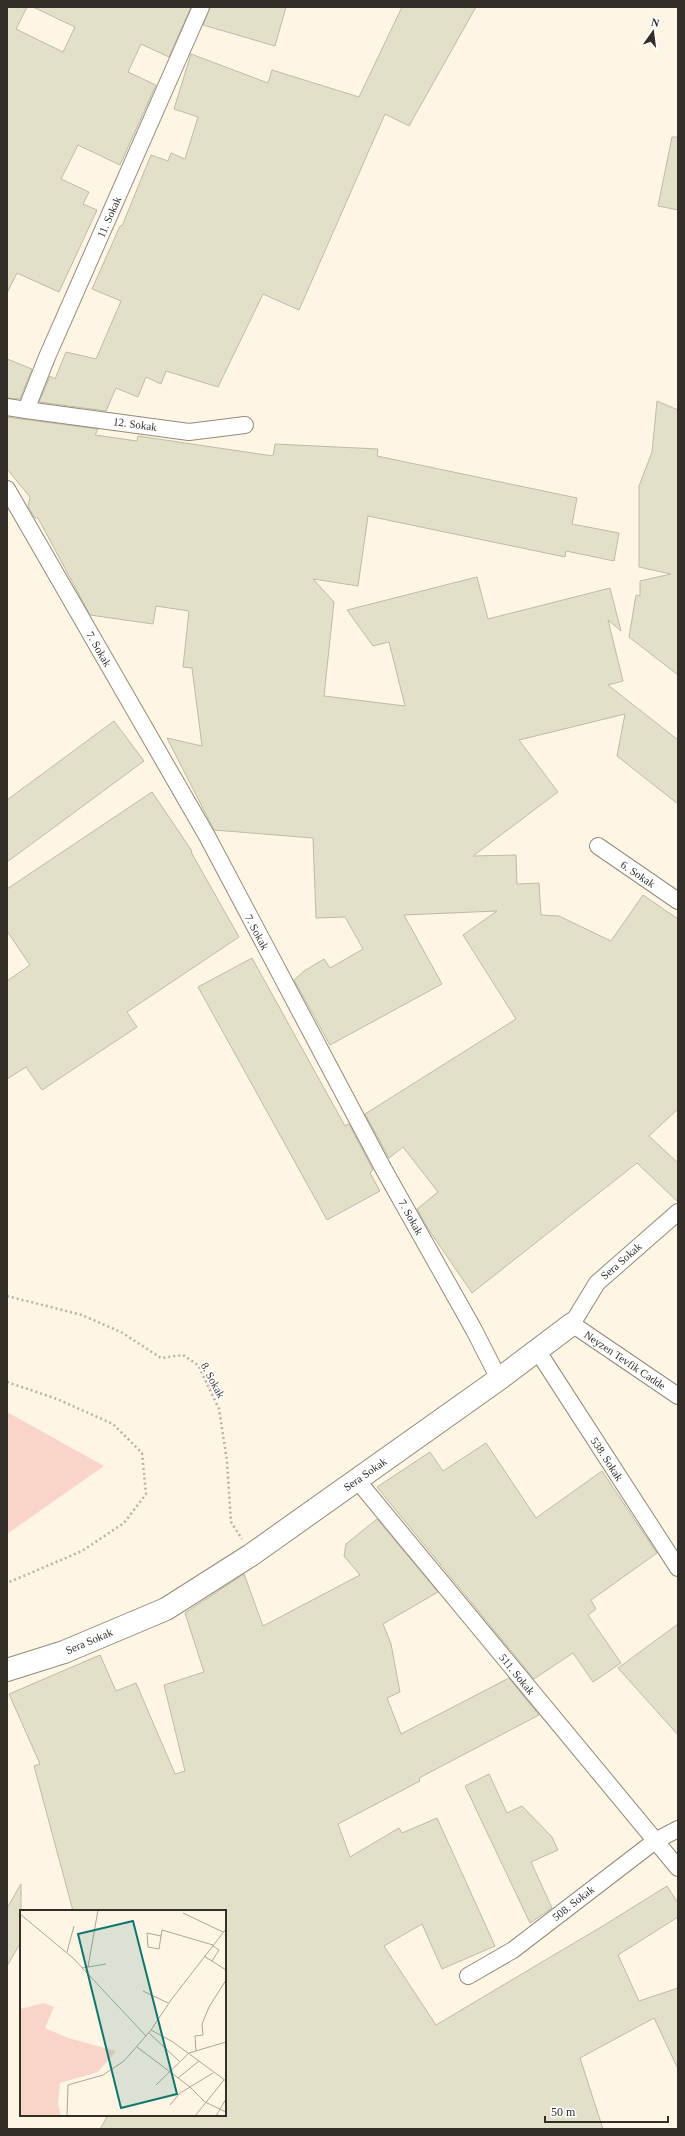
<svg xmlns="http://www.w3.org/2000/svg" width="685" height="2136" font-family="Georgia,serif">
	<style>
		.green { fill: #f9d5c9 }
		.building { fill: #e2e0c9; stroke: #bdbba5 }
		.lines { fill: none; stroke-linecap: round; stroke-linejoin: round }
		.street-casing { stroke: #948a77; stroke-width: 18 }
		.secondary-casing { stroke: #948a77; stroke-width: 24 }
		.path { stroke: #b9b0a3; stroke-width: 2.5; stroke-dasharray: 2 3; stroke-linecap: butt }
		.street { stroke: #fff; stroke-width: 16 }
		.secondary { stroke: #fff; stroke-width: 22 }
		.labels { text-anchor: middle; stroke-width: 3; stroke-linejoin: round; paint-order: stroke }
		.street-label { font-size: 11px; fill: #332e27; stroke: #fff }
		.inset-road { fill: none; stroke: #ada599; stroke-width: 1 }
		.view { fill: #0f766e; fill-opacity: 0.15; stroke: #0f766e; stroke-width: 2 }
		.inset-edge { fill: none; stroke: #332e27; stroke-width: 2 }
	</style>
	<rect width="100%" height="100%" fill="#fff5e5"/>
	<!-- green -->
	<polygon class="green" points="7,1412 104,1466 7,1534"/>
	<!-- building -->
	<g class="building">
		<polygon points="7,7 27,7 16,29 63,52 75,27 33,7 191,7 169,57 141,44 128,72 156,85 120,165 78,145 61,179 89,192 83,204 97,210 59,292 17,273 7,293"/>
		<polygon points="210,7 286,7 275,46 203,25"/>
		<polygon points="402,7 476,7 409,126 385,114 299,310 263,294 218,387 166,371 161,384 146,377 138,397 116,388 106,411 39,402 50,376 55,379 66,352 96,359 121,301 92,289 120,226 122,226 151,155 168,161 171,153 185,159 198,117 174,109 191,54 268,83 272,70 359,97"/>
		<polygon points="672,137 678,137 678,210 658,206"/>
		<polygon points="7,359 32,369 20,399 7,398"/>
		<polygon points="657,401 678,410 678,675 629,637 636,595 640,596 640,581 671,574 639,567 639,486 652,452"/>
		<polygon points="7,417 98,429 95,435 137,441 138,436 273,456 275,444 378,449 377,456 577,498 572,524 619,533 614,561 566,551 565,557 368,516 358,586 313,579 334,602 324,696 405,706 389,642 373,646 347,610 477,577 488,619 610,588 621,631 608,620 623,681 608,685 678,740 678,804 617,756 625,714 519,740 558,792 473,856 516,855 517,884 539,883 541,915 559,916 611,941 643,895 678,919 678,1109 649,1136 678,1163 678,1202 637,1163 472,1293 427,1227 417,1209 438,1192 403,1147 389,1158 365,1114 516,1019 463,935 497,911 404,915 442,984 330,1045 294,980 304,971 324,959 330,968 363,949 345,917 316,918 313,838 214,830 167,738 202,746 192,668 183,667 189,611 156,606 153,624 90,615 38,518 35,518 28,507 30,497 7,469"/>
		<polygon points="114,721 144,761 7,862 7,800"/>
		<polygon points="152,792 192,851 191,852 239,937 127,1012 137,1027 42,1090 26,1067 7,1079 7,981 30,965 7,931 7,889"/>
		<polygon points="252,958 345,1126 349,1124 373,1170 370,1173 380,1191 327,1220 198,987"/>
		<polygon points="486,1443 536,1518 602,1471 657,1553 591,1600 596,1609 588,1615 621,1663 593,1682 573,1653 534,1679 377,1487 430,1452 443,1471"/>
		<polygon points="377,1519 438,1592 383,1624 391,1644 400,1692 387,1698 401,1734 509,1678 539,1715 419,1778 420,1781 338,1824 350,1857 399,1828 402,1833 437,1818 495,1946 442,1969 422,1924 384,1946 436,2025 606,1924 667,1886 678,1903 678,1917 618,1955 639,2001 678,1988 678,2069 654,2018 580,2058 603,2129 100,2129 108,2115 225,2115 225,1911 73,1911 34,1766 40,1764 9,1694 100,1655 116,1691 136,1683 175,1774 185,1771 164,1685 204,1672 185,1613 244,1574 263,1626 360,1575 344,1556 346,1544"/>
		<polygon points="678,1624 678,1735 618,1668"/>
		<polygon points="489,1774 507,1813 522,1806 552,1837 558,1850 531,1862 552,1908 530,1923 465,1786"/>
		<polygon points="21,1884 21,1942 7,1966 7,1908"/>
	</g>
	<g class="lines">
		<defs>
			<g id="street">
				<polyline points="7,407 26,410 47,357 201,7"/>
				<polyline points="26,410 189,432 245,425"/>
				<polyline points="7,489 207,836 383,1168 474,1330 499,1379"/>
				<polyline points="598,846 678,901"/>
				<polyline points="678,1212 597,1283 572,1324 678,1396"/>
				<polyline points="537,1350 678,1568"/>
				<polyline points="357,1480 678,1868"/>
				<polyline points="468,1976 513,1950 655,1841 678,1829"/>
			</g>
			<polyline id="secondary" points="7,1670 64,1652 166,1609 251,1555 499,1379 572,1324"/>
		</defs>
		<!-- street casing -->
		<use href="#street" class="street-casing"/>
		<!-- secondary casing -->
		<use href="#secondary" class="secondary-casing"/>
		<!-- path -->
		<g class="path">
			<polyline points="7,1296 82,1315 121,1332 161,1358 183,1355 198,1365 219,1409 227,1461 231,1522 242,1539"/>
			<polyline points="7,1382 57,1399 113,1424 142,1453 146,1494 124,1523 82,1551 7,1583"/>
		</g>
		<!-- street -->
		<use href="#street" class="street"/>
		<!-- secondary -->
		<use href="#secondary" class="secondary"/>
	</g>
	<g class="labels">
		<!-- street labels -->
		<g class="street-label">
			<text transform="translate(109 217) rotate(-66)" y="4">11. Sokak</text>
			<text transform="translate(135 424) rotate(8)" y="4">12. Sokak</text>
			<text transform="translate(99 649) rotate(60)" y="4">7. Sokak</text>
			<text transform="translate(638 874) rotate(34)" y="4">6. Sokak</text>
			<text transform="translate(257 932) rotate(62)" y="4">7. Sokak</text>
			<text transform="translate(411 1217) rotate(61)" y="4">7. Sokak</text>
			<text transform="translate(621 1261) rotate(-41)" y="4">Sera Sokak</text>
			<text transform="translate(625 1360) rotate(34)" y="4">Neyzen Tevfik Cadde</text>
			<text transform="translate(213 1380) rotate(62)" y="4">8. Sokak</text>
			<text transform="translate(607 1459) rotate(57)" y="4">538. Sokak</text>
			<text transform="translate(365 1474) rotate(-35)" y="4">Sera Sokak</text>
			<text transform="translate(89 1641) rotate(-23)" y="4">Sera Sokak</text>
			<text transform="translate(517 1674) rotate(51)" y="4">511. Sokak</text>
			<text transform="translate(573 1903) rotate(-38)" y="4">508. Sokak</text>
		</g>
	</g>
	<!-- overview -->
	<g transform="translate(20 1910)">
		<rect width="206" height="206" fill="#fff5e5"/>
		<path d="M24,93L34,97L25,118L48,128L96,141L78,162L40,173L38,194L41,206H0V99Z" fill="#f9d5c9"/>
		<path class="inset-road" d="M163,3L203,22M0,4L53,48L126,126M141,26L139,39L128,37L127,23L141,26L142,20L193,35M47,42L54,16M184,46L206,60M192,51L199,40L192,35M68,57L86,54M62,58L68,57L78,0M123,81L148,93M131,120L153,132L206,171M129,123L159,151M117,137L170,177L185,192L206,202M176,141L175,126L183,125L182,114L189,97L206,70M158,168L179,151M136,175L169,143L206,132M150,195L160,183L193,163M47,206L48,175L83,165L104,151L131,120L151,90L206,19M175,206L204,170M196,206L206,189"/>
		<path class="view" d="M113,11L157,184L101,198L58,24Z"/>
		<rect width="206" height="206" class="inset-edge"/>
	</g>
	<!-- border -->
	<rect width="685" height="2136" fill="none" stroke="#332e27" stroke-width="16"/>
	<!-- north arrow -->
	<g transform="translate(653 32) rotate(14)" stroke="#ffffff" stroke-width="3" paint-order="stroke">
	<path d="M0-3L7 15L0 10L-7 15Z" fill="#332e27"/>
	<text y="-6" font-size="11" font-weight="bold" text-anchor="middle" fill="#332e27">N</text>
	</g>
	<!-- scale -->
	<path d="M545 2116v6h123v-6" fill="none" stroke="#332e27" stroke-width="2"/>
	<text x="551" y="2116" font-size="12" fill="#332e27" stroke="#ffffff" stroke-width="3" paint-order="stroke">50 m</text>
</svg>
